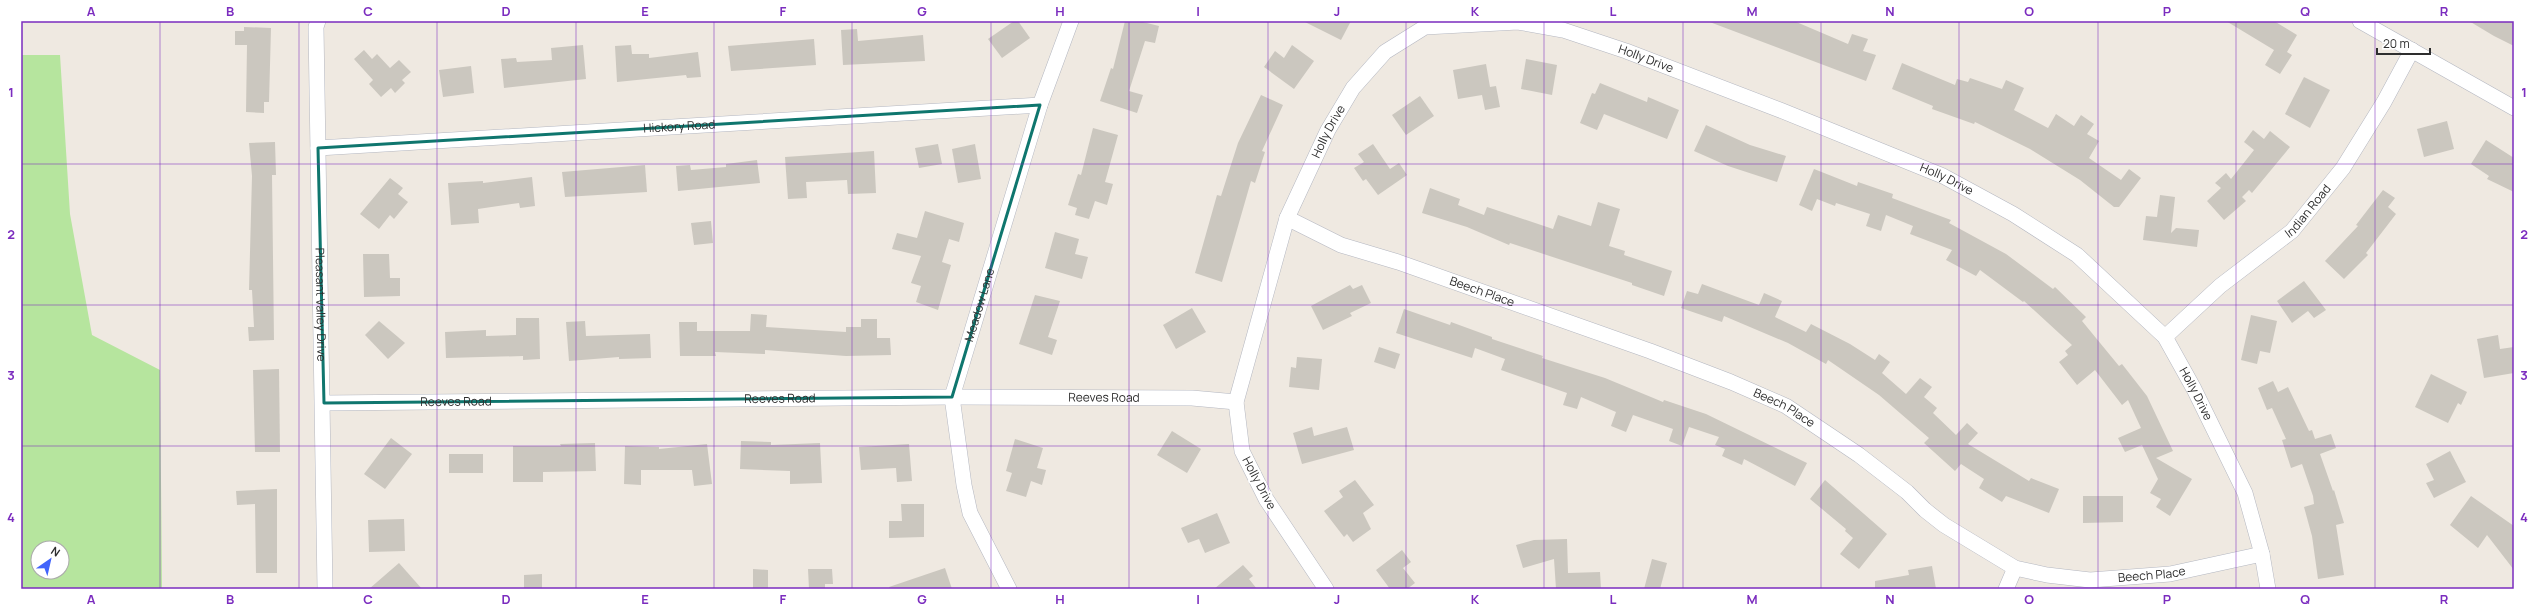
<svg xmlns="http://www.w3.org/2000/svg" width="2535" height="610" font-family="Manrope,sans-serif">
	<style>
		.green { fill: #b6e59e; fill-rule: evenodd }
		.building { fill: #cbc7bf }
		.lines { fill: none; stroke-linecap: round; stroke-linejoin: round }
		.street-casing { stroke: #b4b7c1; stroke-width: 16 }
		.street { stroke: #fff; stroke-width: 15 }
		.marked { fill: none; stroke: #0f766e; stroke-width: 3; stroke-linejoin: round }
		.grid { fill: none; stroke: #7b2cbf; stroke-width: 1; stroke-opacity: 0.55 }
		.labels { text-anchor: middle; stroke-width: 4; stroke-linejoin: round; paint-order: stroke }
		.street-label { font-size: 12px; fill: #2e2e2e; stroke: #fff }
		.neatline { fill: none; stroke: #7b2cbf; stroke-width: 1.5 }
		.grid-label { font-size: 13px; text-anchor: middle; font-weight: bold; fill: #7b2cbf }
	</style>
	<rect width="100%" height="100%" fill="#efe9e1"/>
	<!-- green -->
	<path class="green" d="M21,55H60L70,214L92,335L160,370L162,589H21ZM38,548H62V572H38Z"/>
	<!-- building -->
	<g class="building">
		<polygon points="1014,21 1018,21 1030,38 1002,58 988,39"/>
		<polygon points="1125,21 1139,21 1159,26 1155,43 1145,41 1129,91 1143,95 1137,113 1100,101 1111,68 1113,69"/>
		<polygon points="1303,21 1351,21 1341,40"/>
		<polygon points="1707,21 1794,21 1848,44 1852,34 1868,39 1863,51 1876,55 1866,81"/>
		<polygon points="2226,21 2274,21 2297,35 2287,52 2292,55 2280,74 2265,65 2274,50"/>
		<polygon points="2469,21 2514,21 2514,46 2494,36"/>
		<polygon points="244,27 271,28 269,102 264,102 264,113 246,112 247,45 235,45 235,31 244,31"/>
		<polygon points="857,29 858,41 923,35 925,61 843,65 841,30"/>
		<polygon points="814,39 816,65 731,71 728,46"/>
		<polygon points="583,45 586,79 504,88 501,59 516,58 517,62 552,60 551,48"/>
		<polygon points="631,45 632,54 649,54 649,58 698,52 701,77 687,78 686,75 617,82 615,46"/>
		<polygon points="1292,45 1314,61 1294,89 1264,67 1275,51 1284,58"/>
		<polygon points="364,50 372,59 377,54 390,68 399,60 411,72 402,80 405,83 395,93 391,88 381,97 369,84 373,80 354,59"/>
		<polygon points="1526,59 1557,65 1552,95 1521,89"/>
		<polygon points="1902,63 1955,85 1957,79 1968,82 1970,78 2002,89 2006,80 2024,88 2014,110 2048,128 2056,114 2074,126 2081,115 2094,124 2087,134 2099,141 2089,158 2121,180 2129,169 2141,178 2119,207 2114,207 2080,180 2030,149 1975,122 1974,124 1932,109 1933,106 1892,89"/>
		<polygon points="1486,64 1490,87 1496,86 1500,107 1485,110 1482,95 1458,99 1453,70"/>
		<polygon points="471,66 474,93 443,97 439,70"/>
		<polygon points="2304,77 2330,90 2310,128 2285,114"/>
		<polygon points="1600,83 1647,102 1648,97 1679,110 1667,139 1604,114 1597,130 1580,123 1592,93 1595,94"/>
		<polygon points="1261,95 1283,105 1262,151 1265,152 1255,183 1251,181 1222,282 1195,273 1217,195 1221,196 1238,143"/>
		<polygon points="1420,96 1434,116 1406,135 1392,115"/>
		<polygon points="2447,121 2454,149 2424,157 2417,129"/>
		<polygon points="1706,125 1750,145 1786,156 1777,182 1728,166 1694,151"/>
		<polygon points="1093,128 1118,135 1105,182 1113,184 1107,205 1095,201 1089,219 1075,215 1077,208 1068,205 1078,174 1081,175"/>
		<polygon points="2253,130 2264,139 2270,131 2290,147 2252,193 2249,190 2242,197 2246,201 2224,220 2207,201 2221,188 2215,183 2226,173 2231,179 2254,150 2244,142"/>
		<polygon points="2486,140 2514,158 2514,192 2487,179 2489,176 2471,164"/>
		<polygon points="275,142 276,175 272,175 274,340 249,341 248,327 254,327 252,290 249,290 252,176 249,143"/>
		<polygon points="938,144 942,164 919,168 915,148"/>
		<polygon points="975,144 981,179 958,183 952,149"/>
		<polygon points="1373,144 1390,169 1399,163 1407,175 1378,195 1366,179 1363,181 1354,168 1364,162 1358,154"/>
		<polygon points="874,151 876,193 848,194 847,180 806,182 807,198 788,199 785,157"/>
		<polygon points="757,160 760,183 678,191 676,166 690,165 691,170 726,167 726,164"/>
		<polygon points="645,165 647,192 565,197 562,172"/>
		<polygon points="1814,169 1857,186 1858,182 1893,194 1892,198 1951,220 1949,223 2006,254 2053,289 2055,287 2086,317 2082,321 2119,366 2122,364 2147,396 2173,451 2156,458 2192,479 2170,516 2156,507 2161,499 2150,493 2158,479 2142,445 2125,452 2118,438 2141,428 2128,400 2122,405 2095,370 2077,385 2059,362 2068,355 2065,351 2072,345 2024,301 2023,302 1980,270 1976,276 1946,260 1952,250 1910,234 1913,226 1886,215 1881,231 1866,226 1870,214 1836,203 1835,206 1817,199 1812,211 1799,205"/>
		<polygon points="532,177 535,206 520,208 519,203 478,209 479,223 451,225 448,183 483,181 483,183"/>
		<polygon points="390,178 403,188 398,194 408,202 394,219 390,215 379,229 360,214"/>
		<polygon points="1430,188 1460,199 1458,205 1484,215 1487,207 1553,229 1558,215 1591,226 1598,202 1620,209 1609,246 1625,251 1624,255 1672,271 1664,296 1632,285 1632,283 1510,243 1509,245 1467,227 1422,213"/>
		<polygon points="2383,190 2395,198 2388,207 2396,214 2366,253 2368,255 2344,279 2325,261 2358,226 2356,225"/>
		<polygon points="2160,195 2175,197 2171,233 2176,228 2199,230 2197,247 2143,240 2146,216 2157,217"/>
		<polygon points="925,211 964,223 959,242 949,239 942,262 951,265 938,310 916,302 921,286 911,283 921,256 892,249 897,233 917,238"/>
		<polygon points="711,221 713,243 694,245 691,223"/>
		<polygon points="1055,232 1079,239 1075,254 1088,257 1082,279 1045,268"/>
		<polygon points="363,254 389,254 390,278 400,278 400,296 364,297"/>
		<polygon points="2304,281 2326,310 2314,318 2308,311 2292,323 2277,301"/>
		<polygon points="1702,284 1759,305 1764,293 1782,301 1775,317 1806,332 1811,324 1850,344 1875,360 1879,354 1890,362 1882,373 1906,394 1920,378 1932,387 1924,397 1937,408 1933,413 1956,435 1967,423 1978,433 1968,444 2029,481 2031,478 2059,489 2049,513 2006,496 2002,502 1979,488 1984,479 1961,464 1955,471 1924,443 1929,438 1879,395 1828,360 1826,364 1788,343 1724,316 1722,322 1681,308 1687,291 1698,294"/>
		<polygon points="1350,285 1353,289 1362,285 1371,303 1350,313 1352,316 1323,330 1311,306"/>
		<polygon points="1035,295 1060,301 1048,337 1057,340 1052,355 1019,344"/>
		<polygon points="1192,308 1206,332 1176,349 1163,325"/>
		<polygon points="1404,309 1450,325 1451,322 1492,337 1492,339 1543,356 1542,358 1605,378 1663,402 1664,400 1706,414 1807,463 1795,486 1744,459 1742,465 1722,456 1725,449 1715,445 1719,437 1689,427 1682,446 1669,441 1673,429 1633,415 1626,432 1611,426 1616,412 1581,397 1577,409 1563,405 1567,393 1501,370 1505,359 1475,348 1472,358 1396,333"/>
		<polygon points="751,314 767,315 766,327 846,332 846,327 861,327 861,319 877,319 877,338 890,338 891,355 846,356 765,350 765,354 715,352 716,356 680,356 679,322 697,322 697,331 750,331"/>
		<polygon points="2251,315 2277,321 2270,353 2260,351 2257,364 2241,360"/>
		<polygon points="516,318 539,318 540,359 523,360 523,356 446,358 445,332 486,330 486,336 516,335"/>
		<polygon points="379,321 405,343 388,359 365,335"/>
		<polygon points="585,321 586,336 650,334 651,358 619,359 619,357 569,361 566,322"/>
		<polygon points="2498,335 2500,349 2514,347 2514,373 2484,378 2477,339"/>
		<polygon points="1379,347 1400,354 1395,369 1374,362"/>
		<polygon points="1297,357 1322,359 1319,390 1289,387 1291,367 1296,368"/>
		<polygon points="279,369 280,452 255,452 253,370"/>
		<polygon points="2431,374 2467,392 2461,405 2458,403 2448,423 2415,407"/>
		<polygon points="2273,381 2278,392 2288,387 2309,431 2312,430 2315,439 2331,434 2336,448 2320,454 2333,491 2334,490 2344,523 2336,525 2344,575 2318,579 2312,536 2304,507 2314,504 2313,496 2302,464 2291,468 2282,440 2286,439 2272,408 2267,410 2258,388"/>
		<polygon points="1312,427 1314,436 1347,427 1354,450 1302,464 1293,433"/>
		<polygon points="1172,431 1201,449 1187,473 1157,455"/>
		<polygon points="391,438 412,454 385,489 364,474"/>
		<polygon points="1015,439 1043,448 1037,468 1046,470 1042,485 1031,481 1026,497 1006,491 1012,473 1006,471"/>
		<polygon points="741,441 771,442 771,445 820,443 822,483 790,484 790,471 740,469"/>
		<polygon points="595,443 596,471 543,472 543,482 513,482 513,446 561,446 560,444"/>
		<polygon points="707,444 712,484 694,486 692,470 641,470 641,485 624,484 625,446 659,447 659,449"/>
		<polygon points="909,444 912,481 897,482 896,468 861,470 859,447"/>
		<polygon points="2450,451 2466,482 2434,498 2426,483 2434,480 2426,464"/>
		<rect x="449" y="454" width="34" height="19"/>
		<polygon points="1355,480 1374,505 1363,513 1371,529 1353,542 1347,534 1344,537 1324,511 1343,497 1339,491"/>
		<polygon points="1825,480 1887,534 1859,569 1840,554 1853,538 1845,531 1846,529 1810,499"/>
		<polygon points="277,489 277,573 256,573 255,504 237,505 236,491"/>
		<polygon points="2083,496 2123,496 2123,522 2083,523"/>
		<polygon points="2471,496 2514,526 2514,570 2487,535 2478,548 2450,525"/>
		<polygon points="901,504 924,504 924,537 889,538 889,521 902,521"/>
		<polygon points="1217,513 1230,543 1205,553 1199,539 1188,543 1181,528"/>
		<polygon points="404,519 405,551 369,552 368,520"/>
		<polygon points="1567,539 1568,573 1600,572 1601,589 1556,589 1554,559 1523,568 1516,545 1534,540"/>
		<polygon points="1402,550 1411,562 1403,568 1415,583 1407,589 1390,589 1376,570"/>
		<polygon points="1652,559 1667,563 1660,589 1644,589"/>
		<polygon points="399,563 422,589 369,589"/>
		<polygon points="1243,565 1253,576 1249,579 1257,589 1214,589"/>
		<polygon points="1932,566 1936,589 1875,589 1875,581 1909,575 1908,570"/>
		<polygon points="945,568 952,589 890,589 889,587"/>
		<polygon points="753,569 768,570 768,589 753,589"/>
		<polygon points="808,569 832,569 833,584 825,584 825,589 809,589"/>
		<polygon points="542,574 542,589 524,589 524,575"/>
	</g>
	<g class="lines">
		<defs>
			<g id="street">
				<path id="s1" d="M318,21L316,27L325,589"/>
				<polyline points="2360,21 2514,108"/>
				<path id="s2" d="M318,148L1040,105"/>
				<path id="s3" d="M1287,218L1341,245L1398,262L1650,351L1731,382L1786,406L1859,455L1907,492L1925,510L1944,525L2015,568L2047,575L2090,580L2170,574L2262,554"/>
				<path id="s4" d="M2165,337L2220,286L2292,231L2343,168L2384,102L2412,50"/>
				<path id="s5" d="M324,403L952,397L1192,398L1236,402"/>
				<path id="s6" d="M1009,589L970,513L964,485L952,397L1040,105L1071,21"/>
				<path id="s7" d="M1326,589L1266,499L1242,451L1236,402L1287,218L1328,130L1353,88L1385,52L1425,27L1518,22L1563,30L1626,51L1780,110L1943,176L2013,214L2077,255L2165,337L2194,389L2245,493L2262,554L2268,589"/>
				<polyline points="2006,589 2015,568"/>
			</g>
		</defs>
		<!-- street casing -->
		<use href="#street" class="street-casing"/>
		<!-- street -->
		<use href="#street" class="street"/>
	</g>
	<!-- marked area -->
	<path class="marked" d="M1040,105L952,397L324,403L318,148Z"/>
	<!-- grid -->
	<path class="grid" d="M160,21V589M299,21V589M437,21V589M576,21V589M714,21V589M852,21V589M991,21V589M1129,21V589M1268,21V589M1406,21V589M1544,21V589M1683,21V589M1821,21V589M1959,21V589M2098,21V589M2236,21V589M2375,21V589M21,164H2514M21,305H2514M21,446H2514"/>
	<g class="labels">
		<!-- street labels -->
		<g class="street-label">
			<text dy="4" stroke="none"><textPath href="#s7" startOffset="870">Holly Drive</textPath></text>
			<text dy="4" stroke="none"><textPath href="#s2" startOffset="362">Hickory Road</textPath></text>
			<text dy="4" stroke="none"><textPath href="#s7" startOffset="498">Holly Drive</textPath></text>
			<text dy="4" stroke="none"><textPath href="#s7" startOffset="1194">Holly Drive</textPath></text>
			<text dy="4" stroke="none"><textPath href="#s4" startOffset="191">Indian Road</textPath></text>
			<text dy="4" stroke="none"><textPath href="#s3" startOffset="209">Beech Place</textPath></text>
			<text dy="4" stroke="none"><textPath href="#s1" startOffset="284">Pleasant Valley Drive</textPath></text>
			<text dy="4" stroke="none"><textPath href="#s6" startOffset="299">Meadow Lane</textPath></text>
			<text dy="4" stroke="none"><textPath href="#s7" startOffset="1530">Holly Drive</textPath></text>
			<text dy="4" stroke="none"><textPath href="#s5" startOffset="780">Reeves Road</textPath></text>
			<text dy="4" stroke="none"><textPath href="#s5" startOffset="456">Reeves Road</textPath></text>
			<text dy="4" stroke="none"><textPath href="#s5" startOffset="132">Reeves Road</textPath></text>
			<text dy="4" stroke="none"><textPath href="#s3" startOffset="533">Beech Place</textPath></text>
			<text transform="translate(1259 483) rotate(62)" y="4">Holly Drive</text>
			<text dy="4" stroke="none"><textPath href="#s3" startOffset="953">Beech Place</textPath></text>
		</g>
	</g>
	<!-- border -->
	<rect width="2535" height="610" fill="none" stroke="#ffffff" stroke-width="44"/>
	<!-- north arrow -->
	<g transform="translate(50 560) rotate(34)"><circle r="19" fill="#ffffff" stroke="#ababab"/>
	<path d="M0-3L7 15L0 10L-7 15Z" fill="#4264fb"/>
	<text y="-6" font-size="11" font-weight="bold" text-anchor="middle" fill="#2e2e2e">N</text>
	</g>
	<!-- scale -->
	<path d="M2377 48v6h53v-6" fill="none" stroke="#2e2e2e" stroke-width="2"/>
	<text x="2383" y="48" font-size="12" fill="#2e2e2e" stroke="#ffffff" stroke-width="3" paint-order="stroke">20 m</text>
	<rect x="22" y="22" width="2491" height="566" class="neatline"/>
	<g class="grid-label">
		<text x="91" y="16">A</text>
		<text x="230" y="16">B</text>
		<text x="368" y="16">C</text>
		<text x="506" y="16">D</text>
		<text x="645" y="16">E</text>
		<text x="783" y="16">F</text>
		<text x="922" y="16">G</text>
		<text x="1060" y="16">H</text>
		<text x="1198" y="16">I</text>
		<text x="1337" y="16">J</text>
		<text x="1475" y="16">K</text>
		<text x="1613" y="16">L</text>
		<text x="1752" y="16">M</text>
		<text x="1890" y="16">N</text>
		<text x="2029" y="16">O</text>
		<text x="2167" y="16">P</text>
		<text x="2305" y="16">Q</text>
		<text x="2444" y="16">R</text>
		<text x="11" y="97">1</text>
		<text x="2524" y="97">1</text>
		<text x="11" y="239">2</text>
		<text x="2524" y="239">2</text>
		<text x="11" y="380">3</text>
		<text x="2524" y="380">3</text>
		<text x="11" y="522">4</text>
		<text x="2524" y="522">4</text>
		<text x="91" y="604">A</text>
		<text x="230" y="604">B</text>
		<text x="368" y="604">C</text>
		<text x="506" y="604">D</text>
		<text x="645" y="604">E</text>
		<text x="783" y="604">F</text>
		<text x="922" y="604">G</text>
		<text x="1060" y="604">H</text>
		<text x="1198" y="604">I</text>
		<text x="1337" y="604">J</text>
		<text x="1475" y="604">K</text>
		<text x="1613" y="604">L</text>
		<text x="1752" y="604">M</text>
		<text x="1890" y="604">N</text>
		<text x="2029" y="604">O</text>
		<text x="2167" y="604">P</text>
		<text x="2305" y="604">Q</text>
		<text x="2444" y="604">R</text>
	</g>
</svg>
